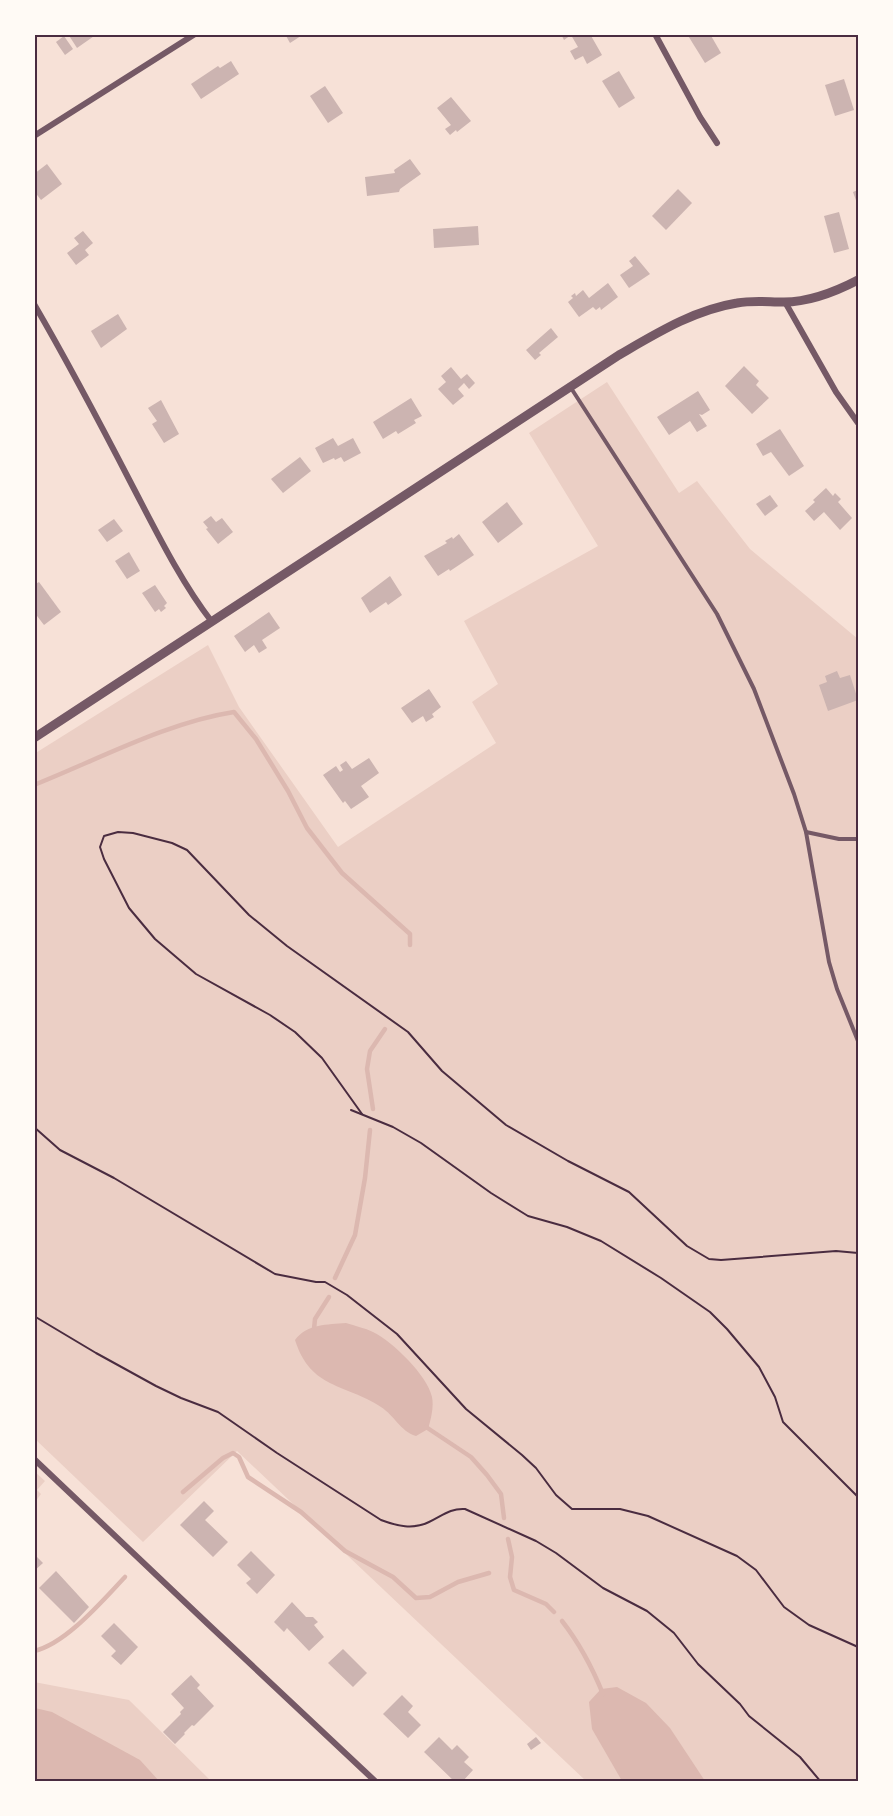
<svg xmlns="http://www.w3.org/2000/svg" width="893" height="1816" font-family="Helvetica,sans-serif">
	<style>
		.green { fill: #ebcfc5 }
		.water { fill: #dcb8b0 }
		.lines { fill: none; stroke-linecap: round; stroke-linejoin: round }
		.stream { stroke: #dcb8b0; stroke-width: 4.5 }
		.building { fill: #ccb4b1 }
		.path { stroke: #4a2c40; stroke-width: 2 }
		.service { stroke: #755966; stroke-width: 4 }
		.minor { stroke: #755966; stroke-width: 6 }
		.tertiary { stroke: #755966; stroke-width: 9 }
		.neatline { fill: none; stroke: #4a2c40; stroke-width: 2 }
	</style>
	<rect width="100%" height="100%" fill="#f7e1d7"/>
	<!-- green -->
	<g class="green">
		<polygon points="607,382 679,493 697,481 750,549 858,639 858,1781 586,1781 237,1451 143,1542 35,1439 34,754 208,645 239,707 338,847 496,743 472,702 498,684 464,621 598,546 529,433"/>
		<polygon points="34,1471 45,1481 37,1490 41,1494 35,1502"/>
		<polygon points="34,1682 129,1700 211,1781 35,1781"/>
	</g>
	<!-- water -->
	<g class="water">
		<path d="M346,1323C355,1326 365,1328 373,1332C392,1341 428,1376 432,1397C434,1407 431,1419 428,1429L416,1436C400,1431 395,1416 381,1407C345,1383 311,1390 295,1340C308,1323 327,1325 346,1323Z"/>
		<polygon points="617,1687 646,1703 670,1728 705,1781 622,1781 592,1729 589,1702 601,1689"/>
		<polygon points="35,1708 52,1712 140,1760 159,1781 35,1781"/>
	</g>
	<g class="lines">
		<!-- stream -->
		<g class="stream">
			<path d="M34,785C97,760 168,722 234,712L256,739L288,791L307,828L342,873L410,934V945"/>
			<polyline points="373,1109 367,1069 370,1051 385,1029"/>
			<polyline points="335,1278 355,1235 365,1178 370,1130"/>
			<polyline points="314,1329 315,1319 329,1297"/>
			<polyline points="426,1427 471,1457 487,1475 501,1494 504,1518"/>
			<polyline points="183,1492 223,1458 233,1453 239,1457 248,1477 301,1512 345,1551 393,1577 416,1598 430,1597 458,1582 489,1573"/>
			<polyline points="508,1539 512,1557 510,1577 514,1590 546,1604 554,1612"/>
			<path d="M562,1621C580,1644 592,1667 603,1694"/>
			<path d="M34,1651C66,1644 103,1600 125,1577"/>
		</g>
	</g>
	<!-- building -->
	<g class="building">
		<polygon points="68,34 97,34 77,48"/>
		<polygon points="285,34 304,34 290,43"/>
		<polygon points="561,34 590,34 602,55 587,64 583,56 575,60 570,51 578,47 571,35 564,40"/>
		<polygon points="687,34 710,34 721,53 705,63"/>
		<polygon points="64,36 73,49 65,55 56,42"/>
		<polygon points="231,61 239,74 201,99 191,84 218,66 220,68"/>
		<polygon points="619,71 635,98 619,108 602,81"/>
		<polygon points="844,79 854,110 835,116 825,85"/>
		<polygon points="325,86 343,113 328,123 310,96"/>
		<polygon points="451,97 471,121 457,132 456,130 450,135 445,129 451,125 437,108"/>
		<polygon points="410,159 421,174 400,189 399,192 367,196 365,177 395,173 394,170"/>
		<polygon points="47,164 62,184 41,200 34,191 34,174"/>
		<polygon points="678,189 692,203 666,230 652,216"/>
		<polygon points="858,190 858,206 853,192"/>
		<polygon points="839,212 849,249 834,253 824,216"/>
		<polygon points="478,226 479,245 434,248 433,229"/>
		<polygon points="83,231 93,243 85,250 89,255 76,265 67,253 79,244 74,238"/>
		<polygon points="635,256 650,274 629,288 620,275 633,266 629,261"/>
		<polygon points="608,283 618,297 601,310 600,307 596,310 593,307 579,317 568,302 573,298 571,296 575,293 576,296 583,290 589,298"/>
		<polygon points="118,314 127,329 101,348 91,331"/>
		<polygon points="551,328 558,337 539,353 541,355 535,360 526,350"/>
		<polygon points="744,366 759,381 756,385 769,398 752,414 725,386"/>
		<polygon points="451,367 461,379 467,374 475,383 469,389 464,383 458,389 464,396 453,405 438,389 446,382 441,376"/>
		<polygon points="698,391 710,410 702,415 699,414 707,426 697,432 690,421 669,435 657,417"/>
		<polygon points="411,398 422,416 414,420 416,423 398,434 396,431 383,439 373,422"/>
		<polygon points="161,400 179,434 164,443 152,424 157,421 148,408"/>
		<polygon points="780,429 804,466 789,476 771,452 763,456 756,444"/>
		<polygon points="333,438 338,446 353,438 361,453 344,462 341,457 335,460 334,458 323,463 315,448"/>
		<polygon points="300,457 311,471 283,493 271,479"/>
		<polygon points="826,488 833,496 835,493 841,499 838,502 852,518 840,530 824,512 814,521 805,511 815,502 813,500"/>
		<polygon points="770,495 778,506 765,516 756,504"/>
		<polygon points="507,502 523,524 498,543 482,522"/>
		<polygon points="211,516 216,522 222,518 233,532 218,544 206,529 208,528 203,522"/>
		<polygon points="114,519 123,531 107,542 98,530"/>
		<polygon points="459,534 474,555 450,571 449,569 438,576 424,556 447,543 445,541 452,537 453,539"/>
		<polygon points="129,552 140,571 127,579 115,561"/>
		<polygon points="390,576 402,595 388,605 386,602 370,613 361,598"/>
		<polygon points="39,582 61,612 44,625 34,612 34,585"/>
		<polygon points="155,585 167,603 164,606 166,608 161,612 159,609 155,612 142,593"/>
		<polygon points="269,612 280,628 262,640 267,648 259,653 254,645 245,652 234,636"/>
		<polygon points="837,671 840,678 850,675 858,700 828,711 819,685 827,682 825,676"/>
		<polygon points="429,689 441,707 432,714 434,717 426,722 423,716 412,723 401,708"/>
		<polygon points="369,758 379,773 361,786 369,797 351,809 345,801 343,803 323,775 336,766 340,772 343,770 340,765 346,761 352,769"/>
		<polygon points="204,1501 214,1511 205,1520 228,1542 213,1557 180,1525"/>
		<polygon points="251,1551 275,1575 257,1594 246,1583 251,1579 237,1565"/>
		<polygon points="34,1554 43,1563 34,1571"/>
		<polygon points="56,1571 89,1607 74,1623 39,1588"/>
		<polygon points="292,1602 306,1617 313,1617 318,1622 314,1625 324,1637 309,1651 287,1628 284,1632 274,1622"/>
		<polygon points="114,1623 138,1647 121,1665 111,1656 116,1651 101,1636"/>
		<polygon points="343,1649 367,1673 353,1687 328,1663"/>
		<polygon points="191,1675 200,1685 197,1688 214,1706 194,1726 192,1725 184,1733 185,1734 175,1744 163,1732 181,1714 180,1712 184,1708 171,1694"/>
		<polygon points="402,1695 413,1706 408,1712 421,1725 408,1738 383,1714"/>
		<polygon points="439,1737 452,1750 457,1745 469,1757 464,1762 473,1770 462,1782 455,1782 424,1752"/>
		<polygon points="536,1737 541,1743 531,1750 527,1744"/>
	</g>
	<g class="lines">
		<!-- path -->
		<g class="path">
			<polyline points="351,1110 393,1127 421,1143 491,1193 528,1216 567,1227 601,1241 661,1278 710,1312 727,1329 759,1367 775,1397 783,1422 858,1497"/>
			<polyline points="362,1114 322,1058 295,1032 270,1015 196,974 155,939 129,908 104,859 100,847 104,836 118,832 133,833 172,843 187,850 249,915 287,946 408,1032 442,1071 506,1125 568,1161 629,1192 687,1246 709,1259 721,1260 836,1251 858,1253"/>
			<polyline points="34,1127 60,1150 114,1178 275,1274 316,1282 325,1282 347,1295 397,1334 466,1409 522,1455 536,1468 556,1495 572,1509 620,1509 648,1516 737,1556 756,1570 784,1607 809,1625 858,1647"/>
			<path d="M34,1316L96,1353L156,1386L181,1398L218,1412L277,1453L381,1520C397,1526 413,1530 429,1522C442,1516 450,1508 465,1509L536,1541L556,1553L603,1588L647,1611L674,1633L698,1664L740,1704L749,1716L800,1757L821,1782"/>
		</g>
		<!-- service -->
		<g class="service">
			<polyline points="571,388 717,614 754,689 794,794 806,832 829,962 837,989 858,1041"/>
			<polyline points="806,832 839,839 858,839"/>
		</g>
		<!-- minor -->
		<g class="minor">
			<polyline points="655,34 700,117 717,143"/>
			<polyline points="34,136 195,34"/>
			<polyline points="785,302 836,392 858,423"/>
			<path d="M34,304C69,364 101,425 133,487C156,531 181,582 212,622"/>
			<polyline points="34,1459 209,1625 376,1782"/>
		</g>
		<!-- tertiary -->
		<path class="tertiary" d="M34,738L619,355C657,333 694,310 737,303C753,300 768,302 784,302C810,302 835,292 858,280"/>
	</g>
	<!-- border -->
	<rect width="893" height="1816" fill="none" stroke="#fffaf5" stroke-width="72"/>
	<rect x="36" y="36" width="821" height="1744" class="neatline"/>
</svg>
